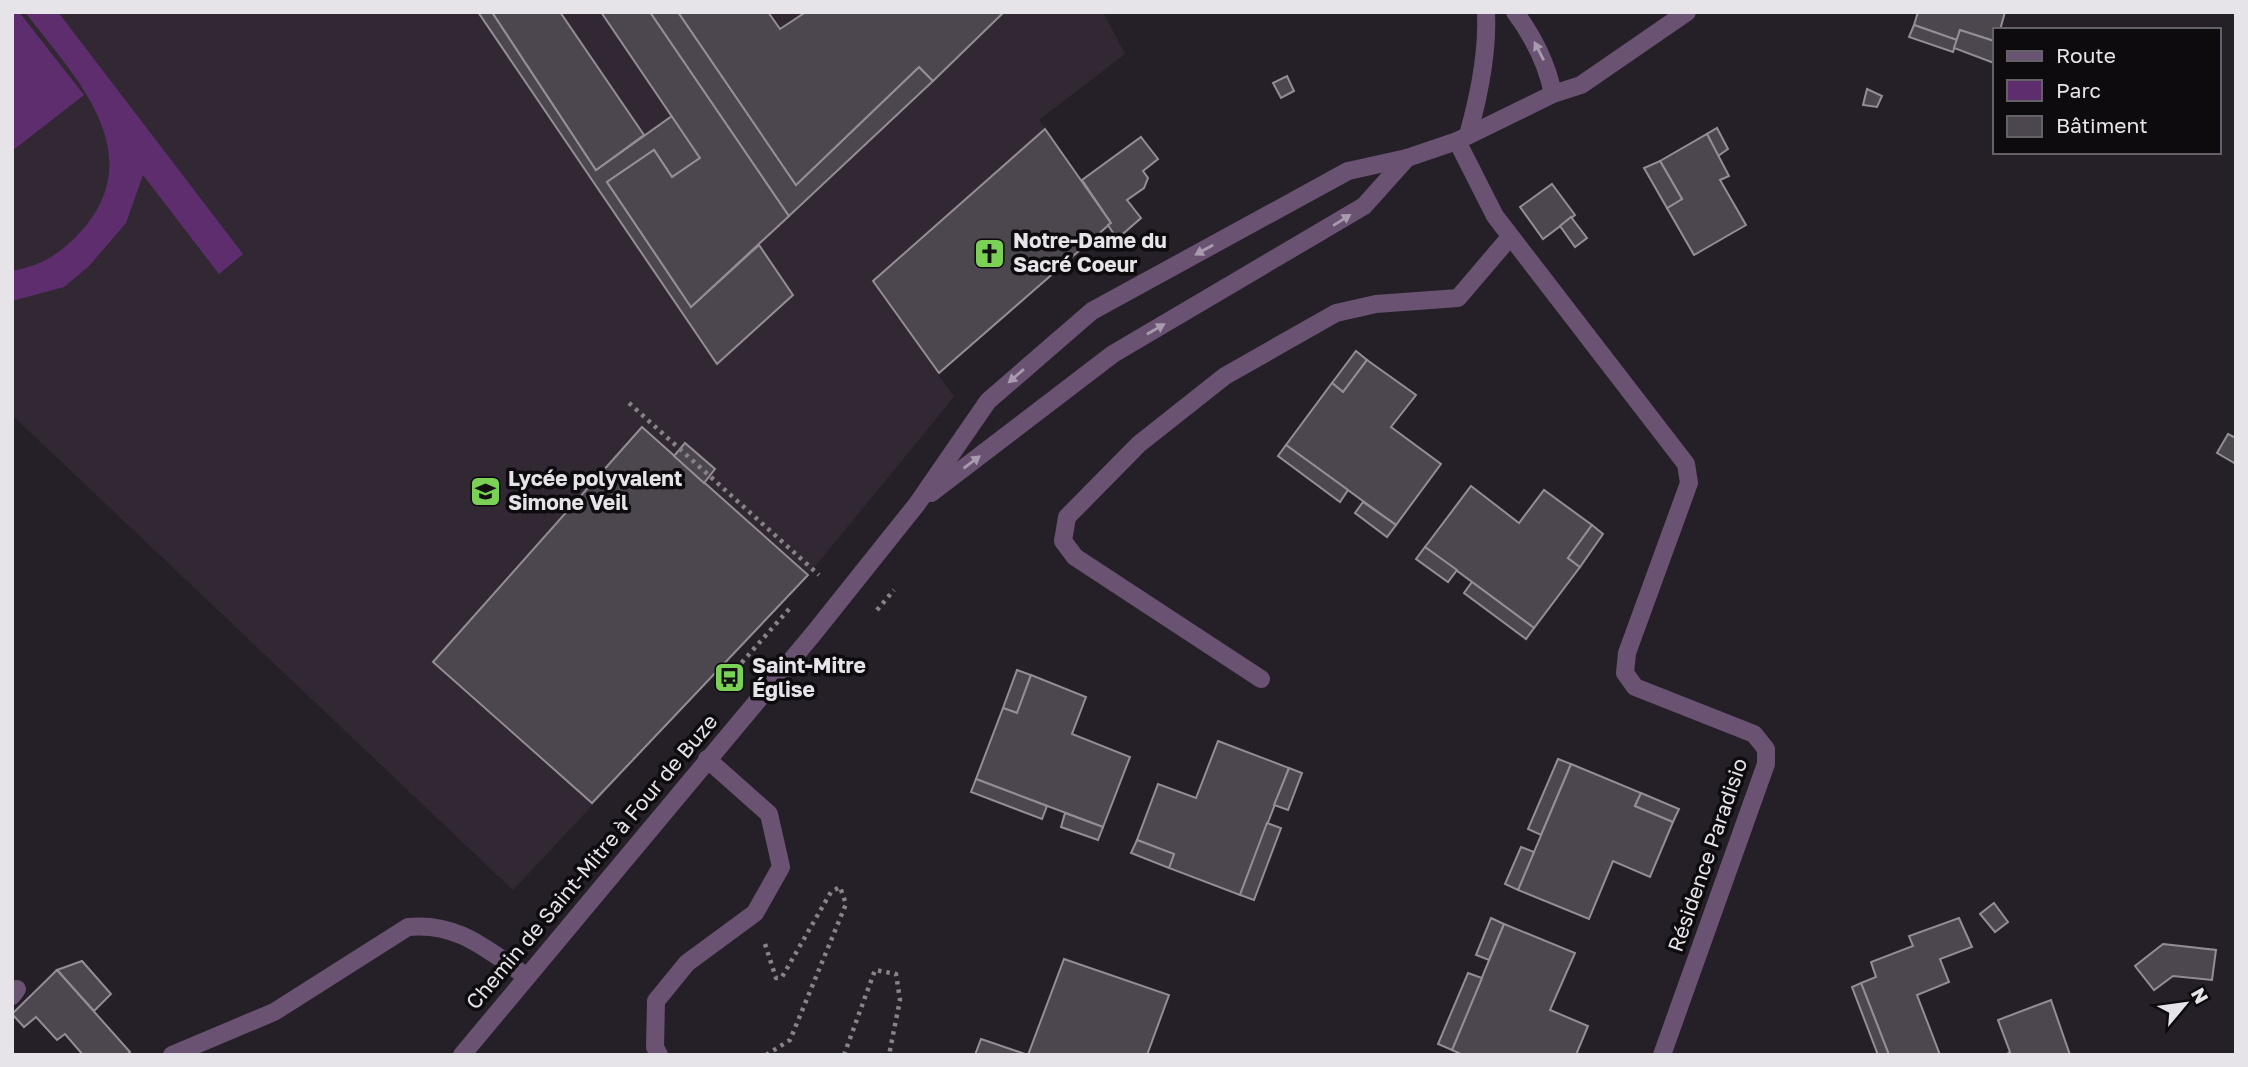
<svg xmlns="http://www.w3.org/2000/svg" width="2248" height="1067" font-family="'Golos Text',sans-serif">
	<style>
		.built { fill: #312834 }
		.green { fill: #5e2d6d }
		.building { fill: #4c464e; stroke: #948d96; stroke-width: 2 }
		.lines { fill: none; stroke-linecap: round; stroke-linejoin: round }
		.path { stroke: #878389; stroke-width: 4.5; stroke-dasharray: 3.5 5; stroke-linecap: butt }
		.lane { stroke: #6a5272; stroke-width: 18 }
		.street { stroke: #6a5272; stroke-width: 18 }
		.oneway { fill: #a89bae }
		.labels { text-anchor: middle; stroke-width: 7; stroke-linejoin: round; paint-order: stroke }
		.poi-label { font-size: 21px; font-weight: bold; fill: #e7e4e9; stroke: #0d0b0e; text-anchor: start }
		.street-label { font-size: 21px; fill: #e7e4e9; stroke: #0d0b0e }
	</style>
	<rect width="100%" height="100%" fill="#252027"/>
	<!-- built -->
	<polygon class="built" points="12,12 1103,12 1125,54 1039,120 1045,129 873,281 954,397 808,575 513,890 12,415"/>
	<!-- green -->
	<g class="green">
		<polygon points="12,12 19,12 84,95 12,151"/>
		<path d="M25,12H58L243,254L219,274L143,175L126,223L89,266L64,287L12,301V271C44,265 63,252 84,228C150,150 72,74 25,12Z"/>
	</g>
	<!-- building -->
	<g class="building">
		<polygon points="478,12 492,12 596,170 672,116 700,158 672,177 654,150 607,182 691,307 759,245 793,295 717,364"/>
		<polygon points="492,12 560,12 644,135 596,170"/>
		<polygon points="601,12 650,12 789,216 691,307 607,182 654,150 672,177 700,158"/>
		<polygon points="650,12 678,12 796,185 919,67 933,81 789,216"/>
		<polygon points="678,12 768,12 780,29 806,12 1004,12 933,81 919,67 796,185"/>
		<polygon points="1918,12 2005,12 2000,30 1994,30 1994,41 1960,30 1957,40 1914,25"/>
		<polygon points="1914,25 1957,40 1953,52 1909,37"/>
		<polygon points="1960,30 1994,41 1994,63 1954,48"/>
		<polygon points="1287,76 1294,91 1281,98 1273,83"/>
		<polygon points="1867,89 1882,96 1877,107 1863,105"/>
		<polygon points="1717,128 1728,149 1718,156 1707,134"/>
		<polygon points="1045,129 1111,223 939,373 873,281"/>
		<polygon points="1707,134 1729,176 1720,180 1746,225 1694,255 1667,208 1682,199 1660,161"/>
		<polygon points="1141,137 1158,159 1143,171 1148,178 1144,188 1127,200 1141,218 1117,239 1108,225 1111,223 1082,180"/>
		<polygon points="1660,161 1682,199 1667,208 1644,168"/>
		<polygon points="1552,184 1575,215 1543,239 1520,207"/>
		<polygon points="1571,217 1587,238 1575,247 1560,226"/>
		<polygon points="1356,351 1367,360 1343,392 1332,383"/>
		<polygon points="1367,360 1416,395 1391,427 1441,464 1396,525 1286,445 1332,383 1343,392"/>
		<polygon points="642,427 808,575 592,803 433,662"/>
		<polygon points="2228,434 2236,438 2236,464 2217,453"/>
		<polygon points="685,443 715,469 704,483 674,456"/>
		<polygon points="1286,445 1348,490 1340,502 1278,456"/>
		<polygon points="1471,486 1519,523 1544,490 1592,525 1568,558 1580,567 1534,628 1425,547"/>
		<polygon points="1363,502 1396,525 1387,537 1355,513"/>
		<polygon points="1592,525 1603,534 1580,567 1568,558"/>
		<polygon points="1425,547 1457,570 1448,582 1416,559"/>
		<polygon points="1472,582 1534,628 1526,639 1464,593"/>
		<polygon points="1017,670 1031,675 1017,713 1003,708"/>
		<polygon points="1031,675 1086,697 1072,734 1130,757 1103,827 976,779 1003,708 1017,713"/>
		<polygon points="1218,741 1289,768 1240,895 1169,868 1174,854 1137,840 1158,784 1196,798"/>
		<polygon points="1558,759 1571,764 1541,835 1528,829"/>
		<polygon points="1571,764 1641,793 1635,806 1673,822 1650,877 1613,861 1589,919 1518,890"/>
		<polygon points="1289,768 1302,773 1288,810 1274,805"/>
		<polygon points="976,779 1047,806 1042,819 971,792"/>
		<polygon points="1641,793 1679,809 1673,822 1635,806"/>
		<polygon points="1065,813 1103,827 1098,840 1061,827"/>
		<polygon points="1267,823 1281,828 1254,900 1240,895"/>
		<polygon points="1137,840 1174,854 1169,868 1131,853"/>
		<polygon points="1521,847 1534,852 1518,890 1505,884"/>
		<polygon points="1994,903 2008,922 1995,932 1980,914"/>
		<polygon points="1491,918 1504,924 1489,960 1476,955"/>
		<polygon points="1959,918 1972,947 1940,959 1949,982 1917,995 1940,1055 1889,1055 1861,983 1876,977 1871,962 1913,946 1909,936"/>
		<polygon points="1504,924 1575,953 1550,1010 1588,1026 1576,1055 1463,1055 1452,1050"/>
		<polygon points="2163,944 2216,950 2212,980 2173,976 2154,990 2135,966"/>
		<polygon points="1064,959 1169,995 1147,1055 1028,1055"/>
		<polygon points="82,961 111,994 94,1011 57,970"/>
		<polygon points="57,970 130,1052 127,1055 83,1055 65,1034 57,1040 36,1017 24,1027 12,1014"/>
		<polygon points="1468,973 1482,978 1452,1050 1438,1044"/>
		<polygon points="1861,983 1889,1055 1878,1055 1852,987"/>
		<polygon points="2051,1000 2070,1055 2005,1055 2010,1052 1998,1020"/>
		<polygon points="981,1039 1028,1055 1029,1055 975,1055"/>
	</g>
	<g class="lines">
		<!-- path -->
		<g class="path">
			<polyline points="629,403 819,575"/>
			<polyline points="877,610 894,590"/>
			<polyline points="736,669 790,608"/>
			<polyline points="765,944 776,978 782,977 831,892 840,887 846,904 790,1040 766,1055"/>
			<polyline points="844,1055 875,970 896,974 900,1000 889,1055"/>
		</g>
		<!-- lane -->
		<g class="lane">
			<polyline points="1457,141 1495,216 1686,464 1689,483 1627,653 1625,673 1635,687 1754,734 1766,749 1766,764 1662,1055"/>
			<polyline points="1261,679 1075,557 1063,541 1067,517 1139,444 1225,376 1336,313 1376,304 1458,298 1510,237"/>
			<polyline points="12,996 17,989"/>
			<path d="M172,1055L274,1012L408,927C458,922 487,950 526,976"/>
			<polyline points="659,1055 655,1047 656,1001 687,963 755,913 781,867 769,814 707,759"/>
		</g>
		<!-- street -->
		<g class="street">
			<path d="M1515,12C1534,38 1547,63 1553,94"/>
			<path d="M1468,135C1479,96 1488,53 1486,12"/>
			<polyline points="931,493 1113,354 1364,206 1407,158"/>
			<polyline points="462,1055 814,633 917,504 988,401 1092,311 1348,171 1407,158 1457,141 1553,94 1581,85 1687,12"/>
		</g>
	</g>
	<!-- one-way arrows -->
	<defs><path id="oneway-solid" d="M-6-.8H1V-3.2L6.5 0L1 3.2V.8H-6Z" transform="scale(1.75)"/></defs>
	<g class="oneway">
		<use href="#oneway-solid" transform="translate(1539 51) rotate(-117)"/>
		<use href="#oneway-solid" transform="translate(1342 220) rotate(-32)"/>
		<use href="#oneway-solid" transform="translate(1204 250) rotate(151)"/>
		<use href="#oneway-solid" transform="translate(1156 329) rotate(-30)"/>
		<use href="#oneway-solid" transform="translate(1016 376) rotate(139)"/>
		<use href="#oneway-solid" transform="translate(972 462) rotate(-37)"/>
	</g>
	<!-- icons -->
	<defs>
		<symbol id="church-square" viewBox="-11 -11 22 22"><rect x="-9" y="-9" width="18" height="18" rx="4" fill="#7bd156" stroke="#0d0b0e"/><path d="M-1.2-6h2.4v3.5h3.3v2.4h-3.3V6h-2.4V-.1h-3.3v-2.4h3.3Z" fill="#111"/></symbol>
		<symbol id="school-square" viewBox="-11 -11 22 22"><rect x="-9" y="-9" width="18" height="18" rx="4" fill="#7bd156" stroke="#0d0b0e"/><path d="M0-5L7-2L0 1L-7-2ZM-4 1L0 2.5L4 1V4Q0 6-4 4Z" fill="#111"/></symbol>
		<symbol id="bus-square" viewBox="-11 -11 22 22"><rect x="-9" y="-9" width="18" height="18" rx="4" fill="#7bd156" stroke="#0d0b0e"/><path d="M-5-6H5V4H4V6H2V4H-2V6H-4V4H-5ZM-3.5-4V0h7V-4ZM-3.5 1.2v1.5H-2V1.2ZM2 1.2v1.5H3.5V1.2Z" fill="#111"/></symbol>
	</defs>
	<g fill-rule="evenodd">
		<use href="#church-square" x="972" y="236" width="35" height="35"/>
		<use href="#school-square" x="468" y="474" width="35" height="35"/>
		<use href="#bus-square" x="712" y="660" width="35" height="35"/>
	</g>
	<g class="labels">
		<!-- poi labels -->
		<g class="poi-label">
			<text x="1013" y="248">Notre-Dame du<tspan x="1013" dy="24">Sacré Coeur</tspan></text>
			<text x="508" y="486">Lycée polyvalent<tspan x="508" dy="24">Simone Veil</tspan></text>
			<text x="752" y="673">Saint-Mitre<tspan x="752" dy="24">Église</tspan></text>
		</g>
		<!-- street labels -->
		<g class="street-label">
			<text transform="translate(1708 855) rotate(-71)" y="7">Résidence Paradisio</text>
			<text transform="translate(592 862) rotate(-50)" y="7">Chemin de Saint-Mitre à Four de Buze</text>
		</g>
	</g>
	<!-- border -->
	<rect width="2248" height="1067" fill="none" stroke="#e7e4e9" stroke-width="28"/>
	<!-- legend -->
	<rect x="1993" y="28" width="228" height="126" fill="#0d0b0e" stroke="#646266" stroke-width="2"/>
	<rect x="2007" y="51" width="35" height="10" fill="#6a5272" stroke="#646266" stroke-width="2"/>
	<text x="2056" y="63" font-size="21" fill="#e7e4e9">Route</text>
	<rect x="2007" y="80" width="35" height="21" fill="#5e2d6d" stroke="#646266" stroke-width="2"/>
	<text x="2056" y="98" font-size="21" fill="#e7e4e9">Parc</text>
	<rect x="2007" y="116" width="35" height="21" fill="#4c464e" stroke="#646266" stroke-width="2"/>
	<text x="2056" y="133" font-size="21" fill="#e7e4e9">Bâtiment</text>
	<!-- north arrow -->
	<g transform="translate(2185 1004) rotate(61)" stroke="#0d0b0e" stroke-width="5" paint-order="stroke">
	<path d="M0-5L12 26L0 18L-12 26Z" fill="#e7e4e9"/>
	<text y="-10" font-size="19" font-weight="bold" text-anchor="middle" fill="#e7e4e9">N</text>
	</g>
</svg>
